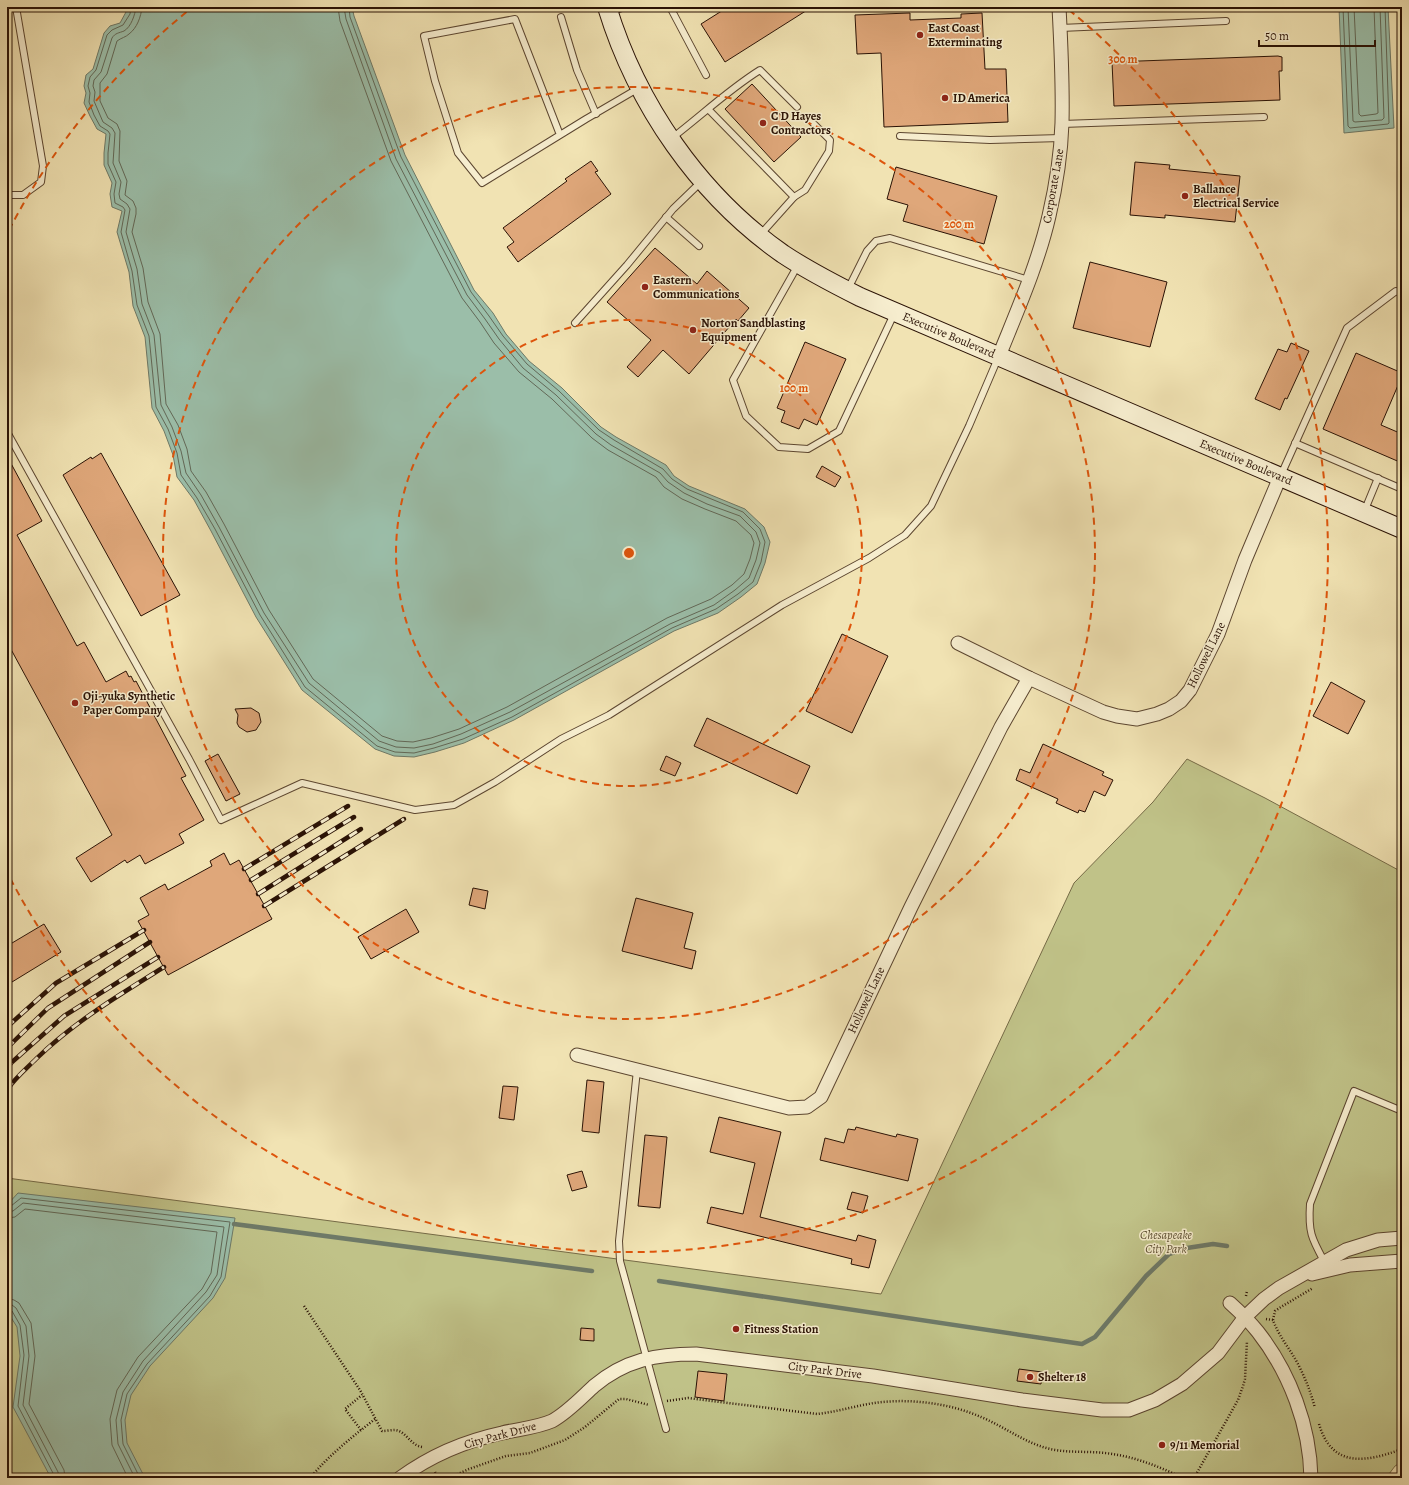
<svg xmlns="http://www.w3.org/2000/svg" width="1409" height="1485" font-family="Alegreya,serif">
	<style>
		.green { fill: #c0c288; stroke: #756a46 }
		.water { fill: #9bbea9; stroke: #6e7967 }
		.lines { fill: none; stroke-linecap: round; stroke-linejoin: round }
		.shore { stroke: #626857; stroke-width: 1 }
		.stream { stroke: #6e7967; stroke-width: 4.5 }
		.building { fill: #dfa77a; stroke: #2a1205 }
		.lane-casing { stroke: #5c4630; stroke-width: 8 }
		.street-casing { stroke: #5c4630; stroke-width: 15 }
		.secondary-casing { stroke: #2a1205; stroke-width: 20 }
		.path { stroke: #2a1205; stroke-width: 2.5; stroke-dasharray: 1 2; stroke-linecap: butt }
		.lane { stroke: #f6edce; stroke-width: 6 }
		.street { stroke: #f6edce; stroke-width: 13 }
		.secondary { stroke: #f6edce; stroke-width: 18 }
		.rail-casing { stroke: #2a1205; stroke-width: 4.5 }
		.rail { stroke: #f6edce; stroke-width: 3; stroke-dasharray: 9; stroke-linecap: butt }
		.ring { fill: none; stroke: #de550c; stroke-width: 2; stroke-dasharray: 7 5 }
		.poi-dot { fill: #8f2418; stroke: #f6edce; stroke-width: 1.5 }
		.labels { text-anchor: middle; stroke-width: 3; stroke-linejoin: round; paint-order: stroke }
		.poi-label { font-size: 12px; font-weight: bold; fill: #2a1205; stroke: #f6edce; text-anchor: start }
		.street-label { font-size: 12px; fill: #2a1205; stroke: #f6edce }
		.park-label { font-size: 12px; font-style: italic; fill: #5e5033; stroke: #f6edce }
		.centre { fill: #de550c; stroke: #f6edce; stroke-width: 2 }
		.ring-label { font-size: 12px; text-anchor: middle; font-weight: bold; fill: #de550c; stroke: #f6edce; stroke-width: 3; stroke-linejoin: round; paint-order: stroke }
	</style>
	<rect width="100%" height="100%" fill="#f1e3b3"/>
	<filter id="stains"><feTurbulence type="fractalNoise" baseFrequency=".005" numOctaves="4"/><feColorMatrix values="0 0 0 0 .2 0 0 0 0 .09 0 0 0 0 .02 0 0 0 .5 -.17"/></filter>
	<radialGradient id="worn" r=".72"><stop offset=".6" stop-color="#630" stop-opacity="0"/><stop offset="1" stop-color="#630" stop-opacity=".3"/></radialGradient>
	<!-- green -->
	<polygon class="green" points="1187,759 1265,798 1402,872 1402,1462 1395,1466 1386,1478 7,1478 7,1178 881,1294 1074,883 1153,802"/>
	<!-- water -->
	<g class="water">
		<polygon points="127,7 352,7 354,16 405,155 474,290 493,313 506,334 529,361 562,388 601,427 616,437 666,465 674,476 689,486 745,509 764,527 770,542 765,563 757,584 741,597 718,613 674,631 514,720 464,743 435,752 414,757 394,756 375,749 302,690 256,617 211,531 194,500 177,477 173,455 164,431 152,408 145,337 133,306 129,272 117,232 122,211 112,207 110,194 112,183 104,165 104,153 106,134 97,129 90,116 84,103 86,93 84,86 86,75 93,69 104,33 110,26 120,23 126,12"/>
		<polygon points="1339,7 1388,7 1394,128 1344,133"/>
		<polygon points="18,1193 235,1218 225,1278 213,1298 150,1366 131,1395 125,1420 127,1443 145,1478 51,1478 13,1407 20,1356 17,1327 7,1311 7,1205"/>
	</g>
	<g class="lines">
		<!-- shore -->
		<g class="shore">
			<polyline points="131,7 130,14 123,25 112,30 107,35 96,70 90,77 88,86 90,93 89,102 94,115 100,126 108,131 110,134 108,153 108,164 116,182 114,194 115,203 123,207 125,210 121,232 132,271 137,305 149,336 156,407 168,429 177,453 181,475 197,498 215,529 260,615 305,687 377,746 395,752 414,753 434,748 463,739 512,717 672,628 716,609 738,594 753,582 761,562 765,542 760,529 743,512 687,489 672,479 663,469 614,440 599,430 559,391 527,364 503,336 489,316 471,292 401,157 350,17 349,7"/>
			<path d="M136,7C135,15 131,27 124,31C119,33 115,33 112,38L101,72L94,80L93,86L95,92L94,101L103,122L112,128L115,133L113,163L121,182L119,194L120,199L127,204L130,209L126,232L137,269L142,304L154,335L161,405L172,427L181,451L186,473L201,495L219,527L264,613L309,683L379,741L396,747L414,748L433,744L461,734L510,712L670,624L714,605L735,590L749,578L756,560L760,543L756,532L740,516L707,504L684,493L668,482L660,473L611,445L596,434L556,395L523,368L499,339L485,319L467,295L396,159L346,19L344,7"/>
			<path d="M142,7C141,17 137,28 129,34C126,37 121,38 117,41L107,74L100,83V101L108,118L117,124L120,131L119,161L127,181L125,195L133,201L136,208V214L132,232L143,268L148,302L160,334L166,404L178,425L187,449L191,471L206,492L224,524L269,610L313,679L382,736L397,741L413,742L431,738L459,729L507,707L667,618L711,599L732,585L744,574L750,559L754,543L751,535L736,521L705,509L682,499L664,487L656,477L608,450L592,438L552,399L519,372L494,343L480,322L462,298L391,161L340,21L338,7"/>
			<polyline points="1343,7 1348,126 1350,128 1388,124 1389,123 1385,7"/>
			<polyline points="1348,7 1353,121 1355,122 1382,120 1384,118 1380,7"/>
			<polyline points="1354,7 1359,114 1361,116 1376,114 1378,113 1374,7"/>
			<polyline points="7,1207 11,1206 21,1198 230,1222 221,1277 210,1296 147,1364 127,1394 121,1420 123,1444 140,1478"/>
			<polyline points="7,1212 13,1211 23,1203 224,1227 217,1275 206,1292 143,1361 123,1392 116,1420 118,1444 135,1478"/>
			<polyline points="7,1218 15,1217 25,1209 217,1232 211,1273 202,1289 138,1357 117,1390 110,1419 112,1445 128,1478"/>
			<polyline points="7,1298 14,1300 19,1303 31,1323 35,1356 29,1404 64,1470 65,1478"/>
			<polyline points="7,1304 12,1305 16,1308 26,1326 29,1356 23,1405 58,1472 59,1478"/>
			<polyline points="7,1310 12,1311 20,1325 24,1355 18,1406 54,1475 54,1478"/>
		</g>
		<!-- stream -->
		<g class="stream">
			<polyline points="234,1224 592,1271"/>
			<polyline points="659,1281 1082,1344 1095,1337 1146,1276 1169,1254 1187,1248 1213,1244 1227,1246"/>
		</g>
	</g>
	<!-- building -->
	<g class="building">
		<polygon points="728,7 812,7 725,62 701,24"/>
		<polygon points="910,13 910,20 961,18 961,14 982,13 985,69 1006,69 1008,122 884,127 881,53 857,54 855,15"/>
		<polygon points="1278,56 1282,57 1282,71 1279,71 1280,100 1114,106 1112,62"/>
		<polygon points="752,84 801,137 774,162 725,109"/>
		<polygon points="591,161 598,171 595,172 611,194 518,262 507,247 514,242 503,228 567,181 565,179"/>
		<polygon points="1135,162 1170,165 1169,169 1240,176 1235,222 1165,215 1165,218 1130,215"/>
		<polygon points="896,167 997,196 984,244 903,221 908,205 887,199"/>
		<polygon points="655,248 697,284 707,271 749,308 738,321 736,319 689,374 663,350 638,377 627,367 651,340 607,302"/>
		<polygon points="1090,262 1167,282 1150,347 1073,328"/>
		<polygon points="805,342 846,359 817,425 804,419 799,429 781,422 785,411 777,408"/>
		<polygon points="1291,343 1309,351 1287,399 1285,398 1280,410 1255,399 1278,349 1287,352"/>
		<polygon points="1356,353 1402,373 1402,376 1381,425 1402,434 1402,463 1323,429"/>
		<polygon points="101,453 180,595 141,616 63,475 91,457 92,459"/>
		<polygon points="7,456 42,521 17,535 77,646 84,642 106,682 126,671 129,677 131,676 134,682 136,681 186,776 181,778 204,820 179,834 184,843 145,864 140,855 127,863 125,860 91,882 76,858 112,835 7,642"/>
		<polygon points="822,466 841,477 835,487 816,477"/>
		<polygon points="842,634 888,656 852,733 806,711"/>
		<polygon points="1331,682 1365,701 1348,734 1313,716"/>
		<polygon points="251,708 259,713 261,722 256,730 247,732 239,727 237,723 238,715 235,709"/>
		<polygon points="707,718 810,766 797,794 694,746"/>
		<polygon points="1043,744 1104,772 1102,775 1113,780 1105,796 1094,791 1085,812 1079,810 1078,813 1056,803 1058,799 1016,780 1020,769 1030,773"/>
		<polygon points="218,754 240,794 226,801 205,761"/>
		<polygon points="666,756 681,763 675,776 660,770"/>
		<polygon points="224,853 230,865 239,860 272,919 168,975 138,921 149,915 140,898 165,884 168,890 212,866 210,861"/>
		<polygon points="473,888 488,891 485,909 469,905"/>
		<polygon points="636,898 693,913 684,948 696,951 692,969 622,951"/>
		<polygon points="406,909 419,932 371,959 358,937"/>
		<polygon points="44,924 61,952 12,982 7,975 7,946"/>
		<polygon points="587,1080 604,1082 599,1133 582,1131"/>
		<polygon points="503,1086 518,1087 514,1120 499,1118"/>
		<polygon points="719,1117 781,1132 760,1217 856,1241 858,1235 876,1240 869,1268 851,1264 852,1259 707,1223 711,1207 743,1214 755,1163 710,1152"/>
		<polygon points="856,1127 896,1137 897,1134 918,1139 908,1181 820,1160 825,1138 844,1143 848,1129 855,1130"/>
		<polygon points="645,1135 667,1137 660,1208 638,1206"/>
		<polygon points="582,1171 587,1187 572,1191 567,1175"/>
		<polygon points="852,1192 868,1196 863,1213 847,1209"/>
		<polygon points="581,1328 594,1329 594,1341 580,1340"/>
		<polygon points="1019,1369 1042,1372 1041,1384 1017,1381"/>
		<polygon points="698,1371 727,1374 724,1401 695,1397"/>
	</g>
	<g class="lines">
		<defs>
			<g id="lane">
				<polyline points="670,7 706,75"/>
				<polyline points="610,12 625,7"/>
				<polyline points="561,17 577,70 596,114"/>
				<polyline points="1060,28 1226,21"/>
				<polyline points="709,110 794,197 760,235"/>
				<polyline points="1062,124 1264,117"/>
				<polyline points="560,135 515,19 424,36 435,81 458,153 482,183 586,119 639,88"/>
				<polyline points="900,136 990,140 1061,138"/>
				<path d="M672,138C701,116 728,90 760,70L797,107"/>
				<polyline points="7,195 23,195 41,182 43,166 16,7"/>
				<polyline points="794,197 805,190 829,151 830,140 812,122"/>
				<polyline points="666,217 699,246"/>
				<polyline points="798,265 733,380 746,416 779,447 808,449 839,431 894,314"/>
				<polyline points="848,289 867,251 876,241 890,238 1029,280"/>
				<polyline points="575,323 627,265 673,209 702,181"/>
				<polyline points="7,432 189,759 221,820 302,783 415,810 454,805 495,782 561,739 609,715 782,605 869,558 905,535 931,506 969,426 998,358"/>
				<polyline points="1295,443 1402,489"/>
				<polyline points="1281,475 1347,328 1396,291 1402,294"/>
				<polyline points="1364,512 1378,478"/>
				<polyline points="637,1070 619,1241 620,1261 666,1429"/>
				<path d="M1325,1263C1312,1239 1308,1233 1310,1204L1354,1091L1402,1111"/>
			</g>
			<g id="street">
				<path d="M999,356C1017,311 1038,264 1049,216C1056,186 1061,153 1062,123C1063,84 1061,45 1059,7"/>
				<polyline points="958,643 1029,678 1103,712 1117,716 1137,719 1157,714 1169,709 1181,701 1190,690 1218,634 1245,560 1280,477"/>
				<polyline points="577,1055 789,1108 807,1107 821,1097 911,907 1001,727 1029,678"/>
				<polyline points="1312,1274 1350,1265 1402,1261"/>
				<path d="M1230,1303C1240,1312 1250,1322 1258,1332C1290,1373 1310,1426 1311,1478"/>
				<path d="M400,1478C430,1456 465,1441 502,1433C518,1429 536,1428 552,1421C567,1413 581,1398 594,1386C625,1360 656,1354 696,1354L873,1376L1022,1400L1102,1410H1129L1155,1400L1182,1384L1218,1353L1245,1317L1264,1299L1279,1288L1346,1250L1378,1240L1402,1238"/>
			</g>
			<path id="secondary" d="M607,7C637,105 699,195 783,254C807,270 834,284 860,297L1402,529"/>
		</defs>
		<!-- lane casing -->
		<use href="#lane" class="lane-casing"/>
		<!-- street casing -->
		<use href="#street" class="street-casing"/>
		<!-- secondary casing -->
		<use href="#secondary" class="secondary-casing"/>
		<!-- path -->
		<g class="path">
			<polyline points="1246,1296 1247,1291"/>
			<path d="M304,1306L360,1390L382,1431C386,1431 391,1430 395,1430C406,1431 410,1445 422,1447"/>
			<path d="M1266,1319L1273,1320C1279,1337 1291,1350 1299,1366C1306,1380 1311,1393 1315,1408"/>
			<polyline points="1273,1320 1275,1311 1281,1307 1313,1288"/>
			<path d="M667,1401L688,1398L817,1414C836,1412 855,1406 874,1403C909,1398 949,1403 981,1417C1005,1427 1025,1443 1050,1449C1068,1453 1087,1451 1105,1453C1133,1456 1158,1466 1183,1478"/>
			<path d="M1319,1424C1332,1469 1367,1462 1402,1449"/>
			<polyline points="361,1430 345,1409 362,1395"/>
			<polyline points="435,1472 438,1478"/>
			<path d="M310,1478C330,1454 351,1438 375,1419"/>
			<polyline points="449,1478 469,1469 506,1456 530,1453 565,1440 585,1427 619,1399 626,1399 649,1405"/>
			<polyline points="1194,1478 1238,1400 1243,1386 1245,1379 1247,1341"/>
		</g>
		<!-- lane -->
		<use href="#lane" class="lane"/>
		<!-- street -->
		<use href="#street" class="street"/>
		<!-- secondary -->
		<use href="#secondary" class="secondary"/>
		<defs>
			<g id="rail">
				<polyline points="244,869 348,806"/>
				<polyline points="251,880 354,817"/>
				<polyline points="258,894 361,829"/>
				<polyline points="264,906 404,819"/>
				<polyline points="7,1027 56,983 144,930"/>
				<polyline points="7,1048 48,1008 150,942"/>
				<polyline points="7,1070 11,1063 64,1016 158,957"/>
				<path d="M7,1090C15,1078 26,1069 36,1059C74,1022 119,995 164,967"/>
			</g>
		</defs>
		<!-- rail casing -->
		<use href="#rail" class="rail-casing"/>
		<!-- rail -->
		<use href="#rail" class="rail"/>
	</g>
	<!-- distance rings -->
	<g class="ring">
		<circle cx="629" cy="553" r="233"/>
		<circle cx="629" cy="553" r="466"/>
		<path d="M9 230A699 699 0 0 1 189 10M1069 10A699 699 0 1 1 9 876"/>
	</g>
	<!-- markers -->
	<g class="poi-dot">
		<circle cx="920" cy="35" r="4"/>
		<circle cx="945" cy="98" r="4"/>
		<circle cx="763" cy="123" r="4"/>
		<circle cx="1185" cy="196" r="4"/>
		<circle cx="645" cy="287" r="4"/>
		<circle cx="693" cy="330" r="4"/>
		<circle cx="75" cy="703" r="4"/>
		<circle cx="736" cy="1329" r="4"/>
		<circle cx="1030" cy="1377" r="4"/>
		<circle cx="1162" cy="1445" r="4"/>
	</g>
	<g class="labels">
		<!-- poi labels -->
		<g class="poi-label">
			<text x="928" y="32">East Coast<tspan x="928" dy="14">Exterminating</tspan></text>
			<text x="953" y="102">ID America</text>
			<text x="771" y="120">C D Hayes<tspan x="771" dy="14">Contractors</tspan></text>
			<text x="1193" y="193">Ballance<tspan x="1193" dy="14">Electrical Service</tspan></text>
			<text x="653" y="284">Eastern<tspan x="653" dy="14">Communications</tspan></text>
			<text x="701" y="327">Norton Sandblasting<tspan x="701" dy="14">Equipment</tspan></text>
			<text x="83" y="700">Oji-yuka Synthetic<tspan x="83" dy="14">Paper Company</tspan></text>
			<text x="744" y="1333">Fitness Station</text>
			<text x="1038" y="1381">Shelter 18</text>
			<text x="1170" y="1449">9/11 Memorial</text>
		</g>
		<!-- street labels -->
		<g class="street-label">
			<text transform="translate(1053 186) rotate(-80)" y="4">Corporate Lane</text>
			<text transform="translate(949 335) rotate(23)" y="4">Executive Boulevard</text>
			<text transform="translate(1246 462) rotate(23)" y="4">Executive Boulevard</text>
			<text transform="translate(1206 655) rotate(-64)" y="4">Hollowell Lane</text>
			<text transform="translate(866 1000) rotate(-65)" y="4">Hollowell Lane</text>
			<text transform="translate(825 1370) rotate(7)" y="4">City Park Drive</text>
			<text transform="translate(500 1435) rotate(-15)" y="4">City Park Drive</text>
		</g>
		<!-- park labels -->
		<g class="park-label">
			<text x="1166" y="1239">Chesapeake<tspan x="1166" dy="14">City Park</tspan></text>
		</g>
	</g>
	<circle cx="629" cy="553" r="6" class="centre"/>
	<g class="ring-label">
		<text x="1123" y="63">300 m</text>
		<text x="959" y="228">200 m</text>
		<text x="794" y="392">100 m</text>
	</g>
	<!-- margin -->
	<rect width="1409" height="1485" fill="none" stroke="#f1e3b3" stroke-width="24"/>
	<rect x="8" y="8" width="1393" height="1469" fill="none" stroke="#2a1205" stroke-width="2"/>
	<rect x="12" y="12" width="1385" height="1461" fill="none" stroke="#2a1205"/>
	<!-- scale -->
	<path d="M1259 40v6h116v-6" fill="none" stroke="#2a1205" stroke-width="2"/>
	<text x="1265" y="40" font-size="12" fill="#2a1205" stroke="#f6edce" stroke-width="3" paint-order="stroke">50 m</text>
	<rect width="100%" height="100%" filter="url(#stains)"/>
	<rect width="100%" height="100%" fill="url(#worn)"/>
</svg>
